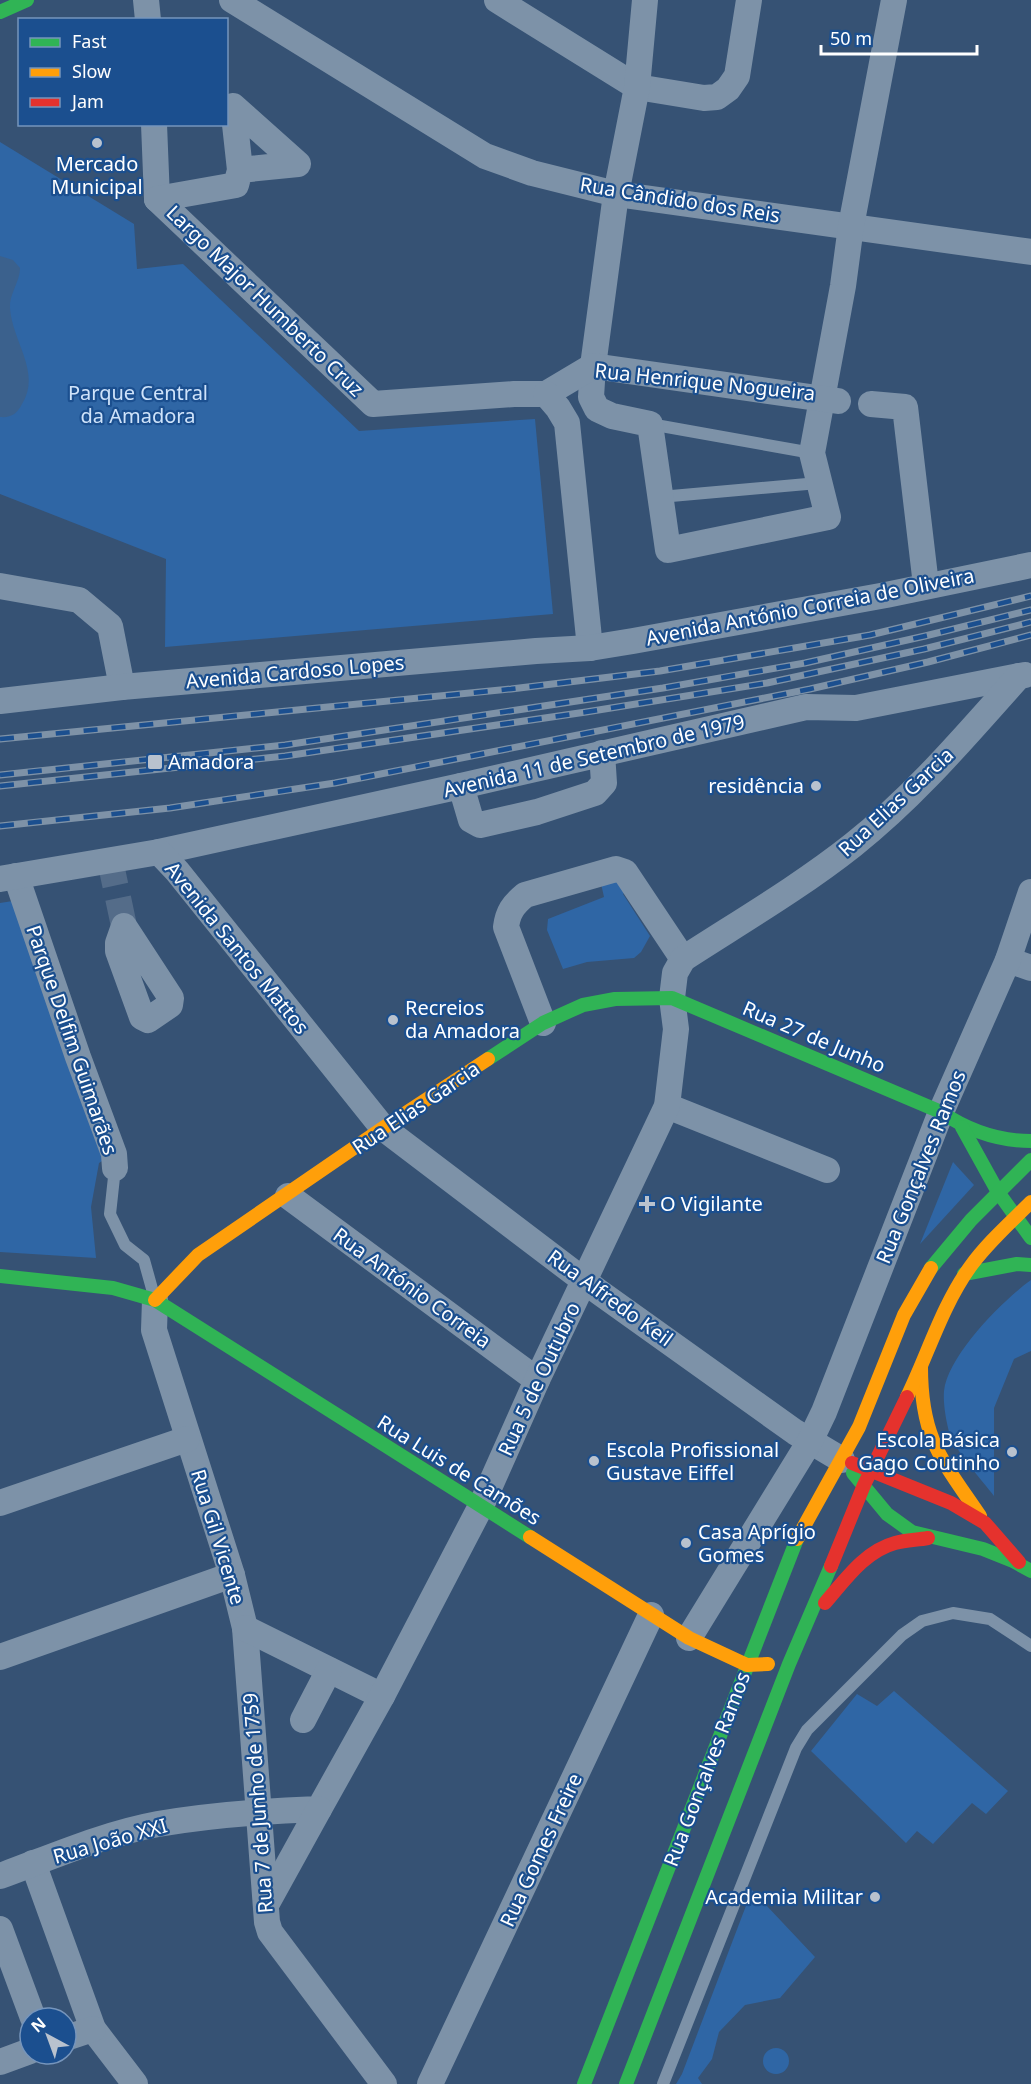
<svg xmlns="http://www.w3.org/2000/svg" width="1031" height="2084" font-family="'Noto Sans',sans-serif">
	<style>
		.green { fill: #2f66a5 }
		.water { fill: #3b618d }
		.lines { fill: none; stroke-linecap: round; stroke-linejoin: round }
		.street-tunnel { stroke: #546c89; stroke-width: 26; stroke-dasharray: 26 13; stroke-linecap: butt }
		.lane { stroke: #7d92a8; stroke-width: 12 }
		.street { stroke: #7d92a8; stroke-width: 26 }
		.fast { stroke: #30b455; stroke-width: 14 }
		.slow { stroke: #ff9f0a; stroke-width: 14 }
		.jam { stroke: #e5322d; stroke-width: 14 }
		.rail-casing { stroke: #7e92a7; stroke-width: 7 }
		.rail { stroke: #1b4f8f; stroke-width: 4.5; stroke-dasharray: 14; stroke-linecap: butt }
		.poi-dot { fill: #b9c2ce; stroke: #1b4f8f; stroke-width: 2 }
		.labels { text-anchor: middle; stroke-width: 4.5; stroke-linejoin: round; paint-order: stroke }
		.poi-label { font-size: 20px; fill: #fff; stroke: #1b4f8f; text-anchor: start }
		.street-label { font-size: 20px; fill: #fff; stroke: #1b4f8f }
		.park-label { font-size: 20px; fill: #cfe3fa; stroke: #1b4f8f }
	</style>
	<rect width="100%" height="100%" fill="#365274"/>
	<!-- green -->
	<g class="green">
		<polygon points="0,142 134,224 137,269 183,264 359,431 535,419 553,614 165,647 166,559 0,494"/>
		<polygon points="618,874 628,889 623,894 650,936 641,952 634,958 587,962 563,969 547,930 548,919 604,897 600,879"/>
		<polygon points="19,900 110,1156 99,1163 91,1207 96,1258 0,1252 0,903"/>
		<polygon points="953,1162 974,1185 920,1244"/>
		<path d="M1031,1280V1351L1014,1359L994,1408V1496C982,1480 955,1451 949,1432C946,1420 943,1404 944,1391C948,1355 1003,1300 1031,1280Z"/>
		<polygon points="894,1691 1008,1791 986,1814 972,1803 933,1844 917,1831 906,1843 811,1751 857,1694 877,1706"/>
		<polygon points="752,1890 815,1957 780,1998 745,2005 719,2032 712,2059 698,2078 702,2084 676,2084 682,2074"/>
		<circle cx="776" cy="2061" r="13"/>
	</g>
	<!-- water -->
	<path class="water" d="M0,256L13,260L20,268C20,282 9,294 10,308C12,341 42,373 22,404C17,414 11,418 0,417Z"/>
	<g class="lines">
		<!-- street-tunnel -->
		<polyline class="street-tunnel" points="110,860 124,926"/>
		<!-- lane -->
		<g class="lane">
			<polyline points="650,424 812,453"/>
			<polyline points="660,497 818,483"/>
			<polyline points="115,1168 110,1214 125,1245 144,1260 154,1296"/>
			<polyline points="663,2084 796,1748 807,1730 902,1635 922,1621 953,1613 990,1619 1031,1646"/>
		</g>
		<!-- street -->
		<g class="street">
			<polyline points="146,0 148,20"/>
			<polyline points="232,0 485,156 532,173 616,194 1031,252"/>
			<polyline points="497,0 637,87 704,98 717,97 728,89 737,76 749,0"/>
			<polyline points="645,0 637,87 616,194 593,366 591,397 597,409 612,416 650,424 668,550 828,517 812,453 843,286 851,226 894,0"/>
			<polyline points="154,124 157,199"/>
			<polyline points="157,199 373,404 514,394 546,394 593,366 838,401"/>
			<polyline points="157,199 236,185 240,170 298,164 233,106 240,170"/>
			<polyline points="546,394 558,408 567,423 590,648"/>
			<polyline points="871,404 905,407 926,585"/>
			<polyline points="0,586 79,600 110,626 122,687"/>
			<polyline points="0,701 122,687 536,651 590,648 633,641 886,595 1031,565"/>
			<polyline points="461,786 471,820 480,825 537,812 595,793 604,783 602,753"/>
			<polyline points="159,852 461,786 806,707 856,708 1025,675"/>
			<polyline points="16,876 78,1057 114,1154 115,1168"/>
			<polyline points="0,879 159,852 177,871 383,1128 599,1292 795,1432 842,1460"/>
			<polygon points="124,926 171,998 170,1005 148,1020 142,1017 118,951 118,943"/>
			<polyline points="1008,960 1031,968"/>
			<path d="M543,1023L506,927C508,912 513,905 525,895L616,869L625,872L683,959"/>
			<polyline points="667,1106 827,1170"/>
			<polyline points="288,1196 537,1380"/>
			<polyline points="155,1300 154,1330 232,1575 245,1628 267,1922 270,1932 384,2084"/>
			<polyline points="0,1503 187,1439"/>
			<polyline points="245,1628 382,1696"/>
			<polyline points="689,1638 810,1441 824,1412 941,1112 1008,960 1031,892"/>
			<polyline points="0,1657 232,1575"/>
			<polyline points="303,1720 329,1670"/>
			<polyline points="33,1863 93,2029 135,2084"/>
			<path d="M0,1876C52,1857 104,1834 158,1824C211,1815 266,1811 319,1809L382,1696L481,1506L537,1380L667,1106L676,1029L672,998L675,973L683,959C740,922 800,887 853,845C915,796 967,734 1019,676"/>
			<polyline points="266,1905 319,1809"/>
			<polyline points="0,1929 33,2018"/>
			<polyline points="66,2038 93,2029"/>
			<polyline points="0,2062 30,2051"/>
			<polyline points="430,2084 651,1615"/>
		</g>
		<!-- fast -->
		<g class="fast">
			<polyline points="0,12 27,0"/>
			<path d="M488,1059L543,1023L583,1005L615,999L672,998L941,1112C969,1131 997,1141 1031,1141"/>
			<polyline points="962,1127 998,1192 1031,1238"/>
			<polyline points="931,1268 971,1220 1031,1160"/>
			<polyline points="964,1274 1017,1264 1031,1265"/>
			<polyline points="0,1276 113,1288 155,1300 530,1537"/>
			<polyline points="853,1473 887,1514 912,1532 983,1549 1013,1561 1031,1571"/>
			<polyline points="584,2084 797,1539"/>
			<polyline points="626,2084 789,1664 831,1566"/>
		</g>
		<!-- slow -->
		<g class="slow">
			<polyline points="155,1300 198,1255 383,1128 488,1059"/>
			<path d="M921,1367C921,1439 942,1460 980,1516"/>
			<path d="M907,1397C928,1354 942,1306 970,1267C987,1243 1010,1223 1031,1202"/>
			<polyline points="530,1537 689,1638 747,1665 768,1664"/>
			<polyline points="797,1539 859,1427 904,1315 931,1268"/>
		</g>
		<!-- jam -->
		<g class="jam">
			<polyline points="852,1463 951,1503 985,1523 1019,1562"/>
			<polyline points="831,1566 864,1485 907,1397"/>
			<path d="M825,1603C845,1580 865,1551 895,1543C906,1540 917,1540 928,1538"/>
		</g>
		<defs>
			<g id="rail">
				<polyline points="0,739 511,689 660,671 870,635 1031,596"/>
				<polyline points="0,775 285,745 663,688 805,663 925,636 1031,610"/>
				<polyline points="0,786 285,756 586,712 767,683 924,649 1031,622"/>
				<polyline points="0,826 170,808 335,783 810,689 928,662 1031,635"/>
			</g>
		</defs>
		<!-- rail casing -->
		<use href="#rail" class="rail-casing"/>
		<!-- rail -->
		<use href="#rail" class="rail"/>
	</g>
	<!-- markers -->
	<g class="poi-dot">
		<circle cx="97" cy="143" r="6"/>
		<rect x="147" y="754" width="16" height="16" rx="3"/>
		<circle cx="816" cy="786" r="6"/>
		<circle cx="393" cy="1020" r="6"/>
		<path d="M644 1195h6v6h6v6h-6v6h-6v-6h-6v-6h6z"/>
		<circle cx="1012" cy="1452" r="6"/>
		<circle cx="594" cy="1461" r="6"/>
		<circle cx="686" cy="1543" r="6"/>
		<circle cx="875" cy="1897" r="6"/>
	</g>
	<g class="labels">
		<!-- poi labels -->
		<g class="poi-label">
			<text x="97" y="171" text-anchor="middle">Mercado<tspan x="97" dy="23">Municipal</tspan></text>
			<text x="168" y="769">Amadora</text>
			<text x="804" y="793" text-anchor="end">residência</text>
			<text x="405" y="1015">Recreios<tspan x="405" dy="23">da Amadora</tspan></text>
			<text x="660" y="1211">O Vigilante</text>
			<text x="1000" y="1447" text-anchor="end">Escola Básica<tspan x="1000" dy="23">Gago Coutinho</tspan></text>
			<text x="606" y="1457">Escola Profissional<tspan x="606" dy="23">Gustave Eiffel</tspan></text>
			<text x="698" y="1539">Casa Aprígio<tspan x="698" dy="23">Gomes</tspan></text>
			<text x="863" y="1904" text-anchor="end">Academia Militar</text>
		</g>
		<!-- street labels -->
		<g class="street-label">
			<text transform="translate(680 200) rotate(9)" y="7">Rua Cândido dos Reis</text>
			<text transform="translate(265 301) rotate(44)" y="7">Largo Major Humberto Cruz</text>
			<text transform="translate(705 382) rotate(6)" y="7">Rua Henrique Nogueira</text>
			<text transform="translate(810 607) rotate(-11)" y="7">Avenida António Correia de Oliveira</text>
			<text transform="translate(295 672) rotate(-5)" y="7">Avenida Cardoso Lopes</text>
			<text transform="translate(594 756) rotate(-13)" y="7">Avenida 11 de Setembro de 1979</text>
			<text transform="translate(896 802) rotate(-43)" y="7">Rua Elias Garcia</text>
			<text transform="translate(237 948) rotate(51)" y="7">Avenida Santos Mattos</text>
			<text transform="translate(814 1037) rotate(23)" y="7">Rua 27 de Junho</text>
			<text transform="translate(72 1040) rotate(71)" y="7">Parque Delfim Guimarães</text>
			<text transform="translate(416 1108) rotate(-34)" y="7">Rua Elias Garcia</text>
			<text transform="translate(921 1167) rotate(-68)" y="7">Rua Gonçalves Ramos</text>
			<text transform="translate(412 1288) rotate(36)" y="7">Rua António Correia</text>
			<text transform="translate(610 1298) rotate(36)" y="7">Rua Alfredo Keil</text>
			<text transform="translate(539 1379) rotate(-65)" y="7">Rua 5 de Outubro</text>
			<text transform="translate(459 1470) rotate(32)" y="7">Rua Luis de Camões</text>
			<text transform="translate(218 1537) rotate(73)" y="7">Rua Gil Vicente</text>
			<text transform="translate(707 1769) rotate(-69)" y="7">Rua Gonçalves Ramos</text>
			<text transform="translate(258 1803) rotate(-94)" y="7">Rua 7 de Junho de 1759</text>
			<text transform="translate(110 1841) rotate(-16)" y="7">Rua João XXI</text>
			<text transform="translate(541 1850) rotate(-65)" y="7">Rua Gomes Freire</text>
		</g>
		<!-- park labels -->
		<g class="park-label">
			<text x="138" y="400">Parque Central<tspan x="138" dy="23">da Amadora</tspan></text>
		</g>
	</g>
	<!-- legend -->
	<rect x="18" y="18" width="210" height="108" fill="#1b4f8f" stroke="#7695bc" stroke-width="1.5"/>
	<rect x="30" y="38" width="30" height="9" fill="#30b455" stroke="#7695bc" stroke-width="1.5"/>
	<text x="72" y="48" font-size="18" fill="#ffffff">Fast</text>
	<rect x="30" y="68" width="30" height="9" fill="#ff9f0a" stroke="#7695bc" stroke-width="1.5"/>
	<text x="72" y="78" font-size="18" fill="#ffffff">Slow</text>
	<rect x="30" y="98" width="30" height="9" fill="#e5322d" stroke="#7695bc" stroke-width="1.5"/>
	<text x="72" y="108" font-size="18" fill="#ffffff">Jam</text>
	<!-- north arrow -->
	<g transform="translate(48 2036) rotate(319)"><circle r="28" fill="#1b4f8f" stroke="#7695bc" stroke-width="1.5"/>
	<path d="M0-4.5L10 22L0 15L-10 22Z" fill="#b9c2ce"/>
	<text y="-9" font-size="16" font-weight="bold" text-anchor="middle" fill="#ffffff">N</text>
	</g>
	<!-- scale -->
	<path d="M821 45v9h156v-9" fill="none" stroke="#ffffff" stroke-width="3"/>
	<text x="830" y="45" font-size="18" fill="#ffffff" stroke="#1b4f8f" stroke-width="4.5" paint-order="stroke">50 m</text>
</svg>
